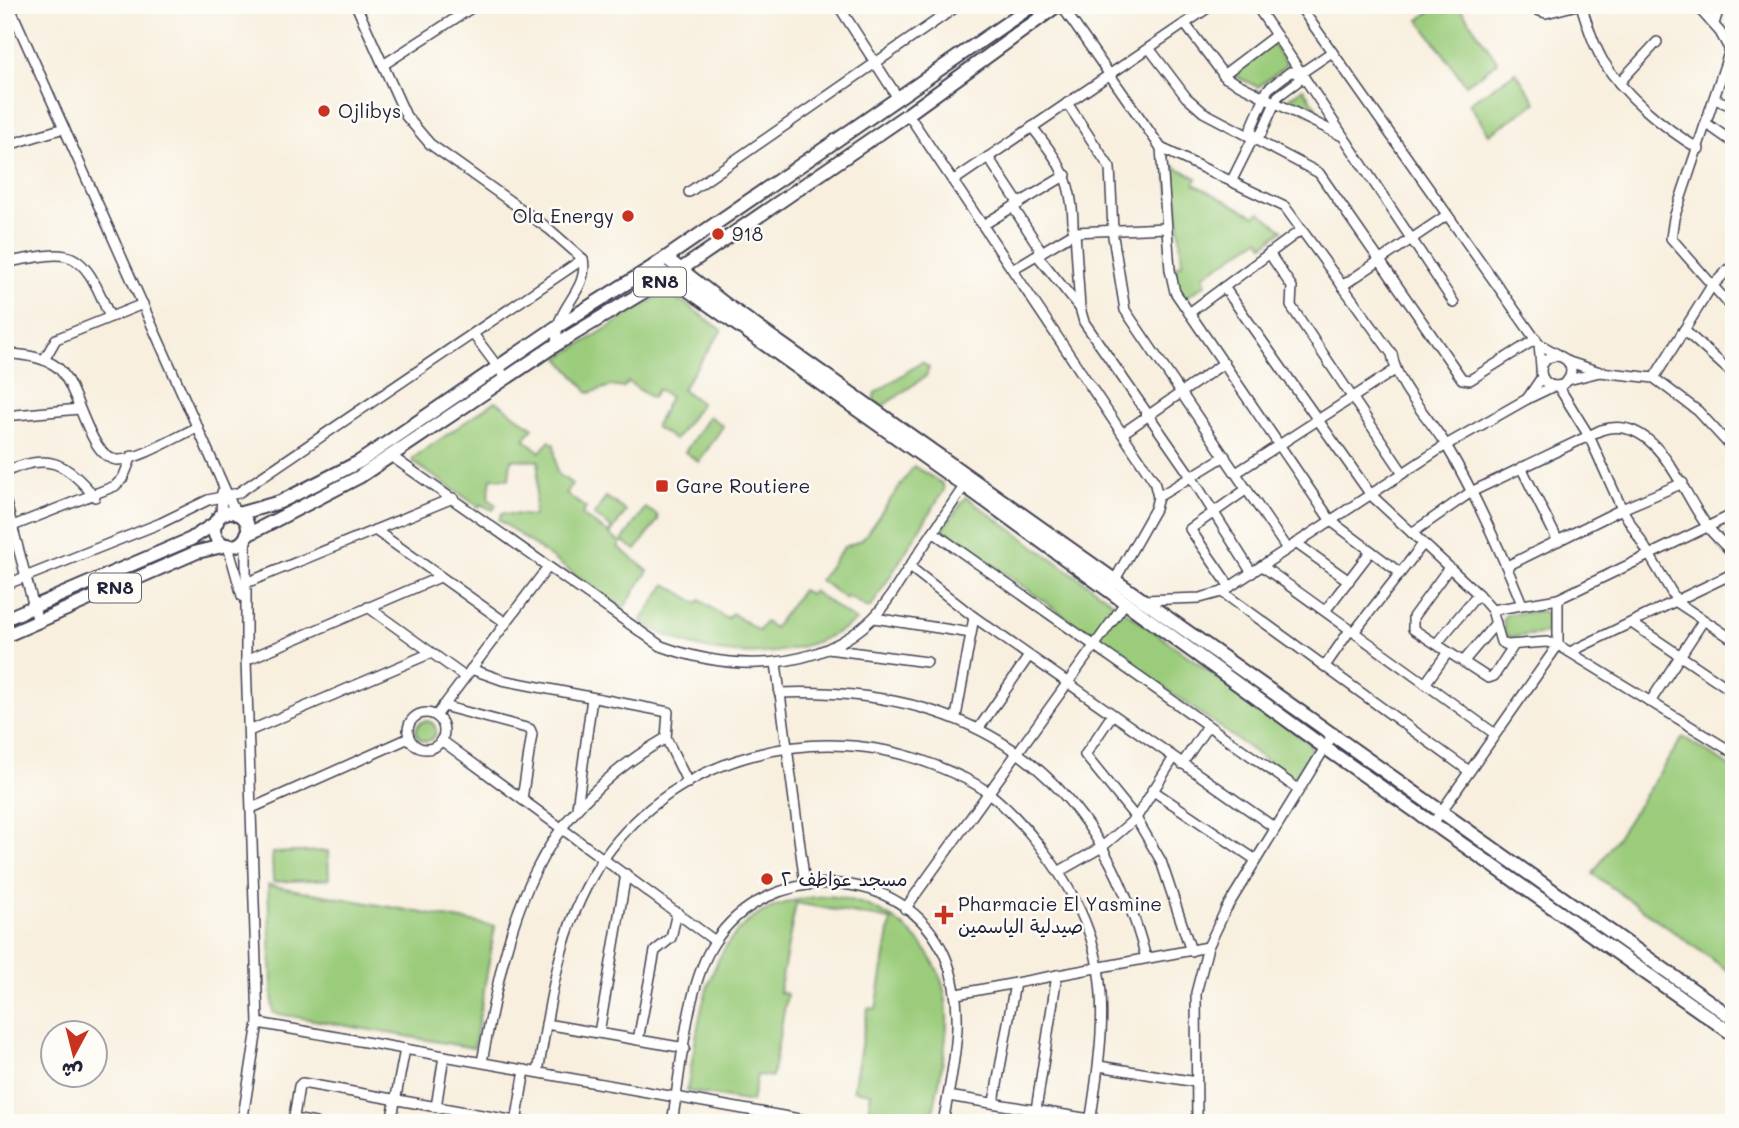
<svg xmlns="http://www.w3.org/2000/svg" width="1739" height="1128" font-family="Mali,'Playpen Sans Arabic',sans-serif">
	<style>
		.green { fill: #9bcc7c; stroke: #5e775c; stroke-width: 2 }
		.lines { fill: none; stroke-linecap: round; stroke-linejoin: round }
		.minor-casing { stroke: #424153; stroke-width: 12 }
		.major-casing { stroke: #424153; stroke-width: 16 }
		.minor { stroke: #fff; stroke-width: 9 }
		.major { stroke: #fff; stroke-width: 12 }
		.poi-dot { fill: #c8321e; stroke: #fdfcf7; stroke-width: 2.5 }
		.labels { text-anchor: middle; stroke-width: 5; stroke-linejoin: round; paint-order: stroke }
		.shield { fill: #fdfcf7; stroke: #646373; stroke-width: 2 }
		.shield-label { font-size: 18px; font-weight: bold; fill: #22223b }
		.poi-label { font-size: 19px; fill: #22223b; stroke: #fdfcf7; text-anchor: start }
	</style>
	<rect width="100%" height="100%" fill="#fdfcf7"/>
	<filter id="ink" filterUnits="userSpaceOnUse"><feTurbulence type="fractalNoise" baseFrequency=".0143" numOctaves="2"/><feDisplacementMap in="SourceGraphic" scale="14" xChannelSelector="R" yChannelSelector="G"/><feConvolveMatrix kernelMatrix="1 2 1 2 8 2 1 2 1" color-interpolation-filters="sRGB"/></filter>
	<filter id="wash" filterUnits="userSpaceOnUse"><feTurbulence type="fractalNoise" baseFrequency=".00686" numOctaves="4" result="noise"/><feDisplacementMap in="SourceGraphic" scale="28" xChannelSelector="R" yChannelSelector="G"/><feGaussianBlur stdDeviation="1.57" result="paint"/><feColorMatrix in="noise" values="0 0 0 0 0 0 0 0 0 0 0 0 0 0 0 0 0 1.4 0 .05"/><feComposite in="paint" operator="in"/></filter>
	<g filter="url(#wash)">
		<rect width="100%" height="100%" fill="#f8efde"/>
		<!-- green -->
		<g class="green">
			<polygon points="1439,5 1458,5 1498,62 1466,85 1419,20"/>
			<polygon points="1272,43 1287,65 1258,87 1229,73"/>
			<polygon points="1516,72 1536,103 1489,134 1469,103"/>
			<polygon points="1303,88 1325,121 1285,102"/>
			<polygon points="1166,162 1197,178 1194,184 1255,216 1260,212 1283,230 1264,245 1259,239 1203,276 1206,284 1183,299 1177,287 1175,265 1182,265 1177,197 1170,197"/>
			<polygon points="662,294 683,302 722,330 682,389 701,403 675,440 655,427 670,397 658,389 652,398 628,382 623,388 611,386 589,393 559,358"/>
			<polygon points="922,362 929,368 926,376 884,405 873,403 875,393"/>
			<polygon points="496,401 533,428 524,439 540,452 549,441 554,444 557,473 572,484 566,494 586,508 582,515 608,533 612,528 594,515 606,497 626,511 610,535 621,543 618,547 648,571 623,609 499,520 502,513 534,516 539,461 511,459 509,479 491,478 488,499 496,505 493,510 480,504 479,507 413,462 413,458"/>
			<polygon points="709,416 723,426 699,462 685,452"/>
			<polygon points="914,466 943,484 944,490 871,607 867,608 848,596 846,599 820,580 844,547 862,540"/>
			<polygon points="966,497 1311,744 1311,751 1295,777 1289,777 943,529"/>
			<polygon points="645,508 657,515 658,520 636,550 622,541"/>
			<path d="M666,584L697,603L700,600L727,619L732,613L759,631L765,622L774,628L802,590L810,594L813,591L856,621C794,665 703,664 641,621Z"/>
			<polygon points="1543,611 1547,615 1547,633 1511,637 1505,634 1503,619 1507,614"/>
			<circle cx="426" cy="731" r="10"/>
			<polygon points="1683,737 1734,769 1734,975 1593,874"/>
			<polygon points="328,851 329,879 273,882 272,853"/>
			<polygon points="268,885 495,926 474,1048 273,1013"/>
			<path d="M828,896C895,903 949,952 947,1022C946,1055 937,1090 931,1123L866,1121L871,1093L853,1090L868,1008L876,1009L891,920L796,903L779,992L787,994L772,1077L757,1075L752,1102L687,1091C704,996 706,902 828,896Z"/>
		</g>
	</g>
	<g filter="url(#ink)">
		<g class="lines">
			<defs>
				<g id="minor">
					<polyline points="9,5 64,128"/>
					<path d="M356,5L406,116L430,144L549,229L583,259C590,292 552,308 557,344"/>
					<polyline points="838,5 898,98"/>
					<path d="M1061,5L1161,148L1285,207L1392,354C1397,387 1428,416 1446,445C1476,495 1500,550 1522,604"/>
					<polyline points="1256,5 1454,303"/>
					<polyline points="1299,5 1538,343"/>
					<polyline points="1522,5 1546,13 1577,5"/>
					<path d="M1581,5C1587,24 1593,44 1603,61C1625,96 1664,128 1699,149"/>
					<polyline points="1696,5 1720,32 1730,50 1674,218 1671,238 1734,310"/>
					<polyline points="1185,24 1226,78 1342,136"/>
					<polyline points="1714,24 1720,5"/>
					<polyline points="1149,48 1186,97 1203,112 1319,173 1462,379 1470,380 1536,339"/>
					<polyline points="383,65 476,5"/>
					<polyline points="1223,75 1276,35"/>
					<polyline points="1619,83 1657,42"/>
					<polyline points="1715,99 1734,107"/>
					<polyline points="1067,103 1110,168 1113,230"/>
					<polyline points="908,114 1154,481 1158,497 1155,509 1112,585"/>
					<polyline points="1707,124 1734,143"/>
					<path d="M1032,127C1062,165 1074,183 1073,233"/>
					<polyline points="1253,138 1261,134 1278,96 1297,82 1301,73 1332,52"/>
					<polyline points="5,146 64,128 236,514"/>
					<polyline points="1161,148 1170,270 1175,292 1331,521 1399,572"/>
					<polyline points="988,157 1019,204"/>
					<polyline points="1232,180 1253,138 1251,129 1268,89 1290,72 1301,73"/>
					<polyline points="953,181 1212,5"/>
					<polyline points="689,192 959,5"/>
					<polyline points="1013,207 1042,252"/>
					<polyline points="983,225 1066,175"/>
					<polyline points="1112,230 1125,310 1287,549"/>
					<polyline points="1075,232 1080,308 1084,322 1192,478 1252,573"/>
					<polyline points="1269,253 1292,287 1291,306 1403,473"/>
					<polyline points="1037,255 1079,307"/>
					<path d="M5,262C24,261 48,252 66,256C90,261 101,298 110,317"/>
					<polyline points="1013,269 1075,232 1166,228"/>
					<polyline points="1342,286 1447,215"/>
					<polyline points="1224,287 1371,495 1478,594 1492,610 1501,642 1507,645 1547,642 1558,645 1558,599"/>
					<polyline points="1189,313 1301,230"/>
					<polyline points="1684,330 1734,375"/>
					<polyline points="473,334 506,378"/>
					<path d="M5,353C22,355 43,356 57,367C78,383 88,458 117,460C137,461 178,436 198,427"/>
					<circle cx="1556" cy="371" r="15"/>
					<polyline points="44,360 56,339 143,304"/>
					<polyline points="1569,362 1600,372 1654,378 1698,411 1734,450"/>
					<polyline points="1541,367 1539,344 1559,355"/>
					<polyline points="1542,377 1527,399 1554,386"/>
					<polyline points="1654,378 1711,287 1734,264"/>
					<polyline points="1568,380 1600,372"/>
					<polyline points="1558,386 1589,436 1622,509 1678,603 1734,640"/>
					<polyline points="5,399 7,416"/>
					<polyline points="5,416 79,409"/>
					<polyline points="1123,433 1224,363"/>
					<path d="M391,456L661,646C730,671 816,674 873,618C888,603 898,584 910,566C929,538 948,510 967,482"/>
					<polyline points="1521,467 1558,541"/>
					<path d="M5,472C48,452 65,462 95,497"/>
					<polyline points="1236,473 1395,370"/>
					<polyline points="1158,497 1225,456"/>
					<polyline points="5,499 38,622"/>
					<polyline points="221,516 222,492"/>
					<polyline points="5,529 115,486 123,478 132,456"/>
					<polyline points="375,530 506,623"/>
					<polyline points="933,532 1298,789"/>
					<path d="M1412,533L1471,492L1601,430C1658,412 1682,495 1708,527C1715,537 1726,545 1734,555"/>
					<polyline points="1296,543 1349,581"/>
					<polyline points="228,546 242,596"/>
					<polyline points="1262,566 1495,734"/>
					<polyline points="1507,566 1622,509 1683,483"/>
					<polyline points="910,567 974,617 1275,828"/>
					<polyline points="1448,569 1413,617 1413,629 1488,678 1494,676 1514,645"/>
					<polyline points="246,583 453,498"/>
					<polyline points="5,585 161,523 208,500 238,493 583,259"/>
					<polyline points="1230,587 1190,529 1247,489"/>
					<polyline points="1222,592 1469,771"/>
					<polyline points="1142,600 1200,598 1222,592 1446,445 1527,399"/>
					<polyline points="368,607 465,677"/>
					<polyline points="1492,610 1558,599 1734,514"/>
					<polyline points="1325,611 1371,551"/>
					<polyline points="874,618 971,633"/>
					<polyline points="1633,624 1734,692"/>
					<polyline points="1354,632 1423,544"/>
					<polyline points="1437,643 1478,594"/>
					<polyline points="828,649 927,662"/>
					<polyline points="1570,652 1734,573"/>
					<polyline points="246,660 440,577"/>
					<polyline points="1463,662 1496,623"/>
					<polyline points="776,663 805,884"/>
					<polyline points="1325,666 1350,630"/>
					<polyline points="471,669 502,680 668,712 666,738 688,783"/>
					<polyline points="1425,684 1448,652"/>
					<path d="M779,693C971,686 1097,769 1146,958"/>
					<polyline points="1650,702 1703,621"/>
					<polyline points="443,706 530,729 532,734 522,799"/>
					<circle cx="426" cy="731" r="18"/>
					<polyline points="1112,715 1085,755 1136,818 1161,861 1191,951"/>
					<polyline points="436,716 548,567"/>
					<polyline points="956,717 974,617"/>
					<polyline points="979,728 1029,656"/>
					<polyline points="249,731 431,653"/>
					<polyline points="441,740 715,941"/>
					<polyline points="1182,764 1207,727"/>
					<polyline points="1152,790 1256,860"/>
					<polyline points="252,808 409,738"/>
					<polyline points="577,808 592,698"/>
					<polyline points="1434,822 1558,645 1734,753"/>
					<polyline points="1058,872 1102,847 1136,818 1173,759"/>
					<polyline points="905,909 1125,603"/>
					<polyline points="957,994 1208,947"/>
					<polyline points="258,1023 822,1123"/>
					<polyline points="546,1024 685,1048"/>
					<polyline points="599,1033 626,874"/>
					<polyline points="638,1040 655,951 671,938 677,912"/>
					<path d="M482,1062C509,919 530,817 666,738"/>
					<polyline points="1099,1066 1196,1082"/>
					<path d="M538,1072C551,998 559,922 604,858C677,754 819,719 934,765C953,773 974,781 990,794C1029,825 1071,883 1088,930C1111,991 1100,1060 1090,1123"/>
					<polyline points="948,1096 1090,1119"/>
					<polyline points="994,1102 1015,983"/>
					<polyline points="436,1107 444,1056"/>
					<polyline points="1036,1110 1057,975"/>
					<polyline points="294,1119 315,1123"/>
					<polyline points="242,1123 258,1023 246,660 246,538"/>
					<polyline points="293,1123 299,1086 302,1083 527,1123"/>
					<polyline points="391,1123 405,1049"/>
					<polyline points="516,1123 525,1070"/>
					<path d="M672,1123C681,1071 686,986 714,943C766,861 904,862 945,956C968,1010 953,1067 943,1123"/>
					<polyline points="1197,1123 1196,993 1208,947 1226,909 1334,733"/>
				</g>
				<g id="major">
					<polyline points="666,258 725,304 1734,1019"/>
					<polyline points="654,266 965,486 1324,747 1734,1035"/>
					<circle cx="231" cy="529" r="17"/>
					<polyline points="238,514 280,502 359,462 555,328 654,266 1033,5"/>
					<polyline points="247,535 359,477 557,344 680,270 908,114 1058,5"/>
					<polyline points="5,619 191,539 217,522"/>
					<polyline points="5,636 197,552 227,545"/>
				</g>
			</defs>
			<!-- minor casing -->
			<use href="#minor" class="minor-casing"/>
			<!-- major casing -->
			<use href="#major" class="major-casing"/>
			<!-- minor -->
			<use href="#minor" class="minor"/>
			<!-- major -->
			<use href="#major" class="major"/>
		</g>
	</g>
	<!-- markers -->
	<g class="poi-dot">
		<circle cx="324" cy="111" r="7"/>
		<circle cx="628" cy="216" r="7"/>
		<circle cx="718" cy="234" r="7"/>
		<rect x="655" y="479" width="14" height="14" rx="3.5"/>
		<circle cx="767" cy="879" r="7"/>
		<path d="M940.5 904.5h7v7h7v7h-7v7h-7v-7h-7v-7h7z"/>
	</g>
	<g class="labels">
		<!-- shield labels -->
		<g class="shield">
			<rect x="634" y="267.5" width="52" height="29" rx="5"/>
			<rect x="89" y="573.5" width="52" height="29" rx="5"/>
		</g>
		<g class="shield-label">
			<text x="660" y="288">RN8</text>
			<text x="115" y="594">RN8</text>
		</g>
		<!-- poi labels -->
		<g class="poi-label">
			<text x="338" y="118">Ojlibys</text>
			<text x="614" y="223" text-anchor="end">Ola Energy</text>
			<text x="732" y="241">918</text>
			<text x="676" y="493">Gare Routiere</text>
			<text x="781" y="886">مسجد عواطف ٢</text>
			<text x="958" y="911">Pharmacie El Yasmine<tspan x="958" dy="22">صيدلية الياسمين</tspan></text>
		</g>
	</g>
	<!-- margin -->
	<rect width="1739" height="1128" fill="none" stroke="#fdfcf7" stroke-width="28"/>
	<!-- north arrow -->
	<g transform="translate(74 1054) rotate(187)"><circle r="33" fill="#fdfcf7" stroke="#a5a5ac" stroke-width="2"/>
	<path d="M0-5L12 26L0 18L-12 26Z" fill="#c8321e"/>
	<text y="-10" font-size="19" font-weight="bold" text-anchor="middle" fill="#22223b">ش</text>
	</g>
</svg>
